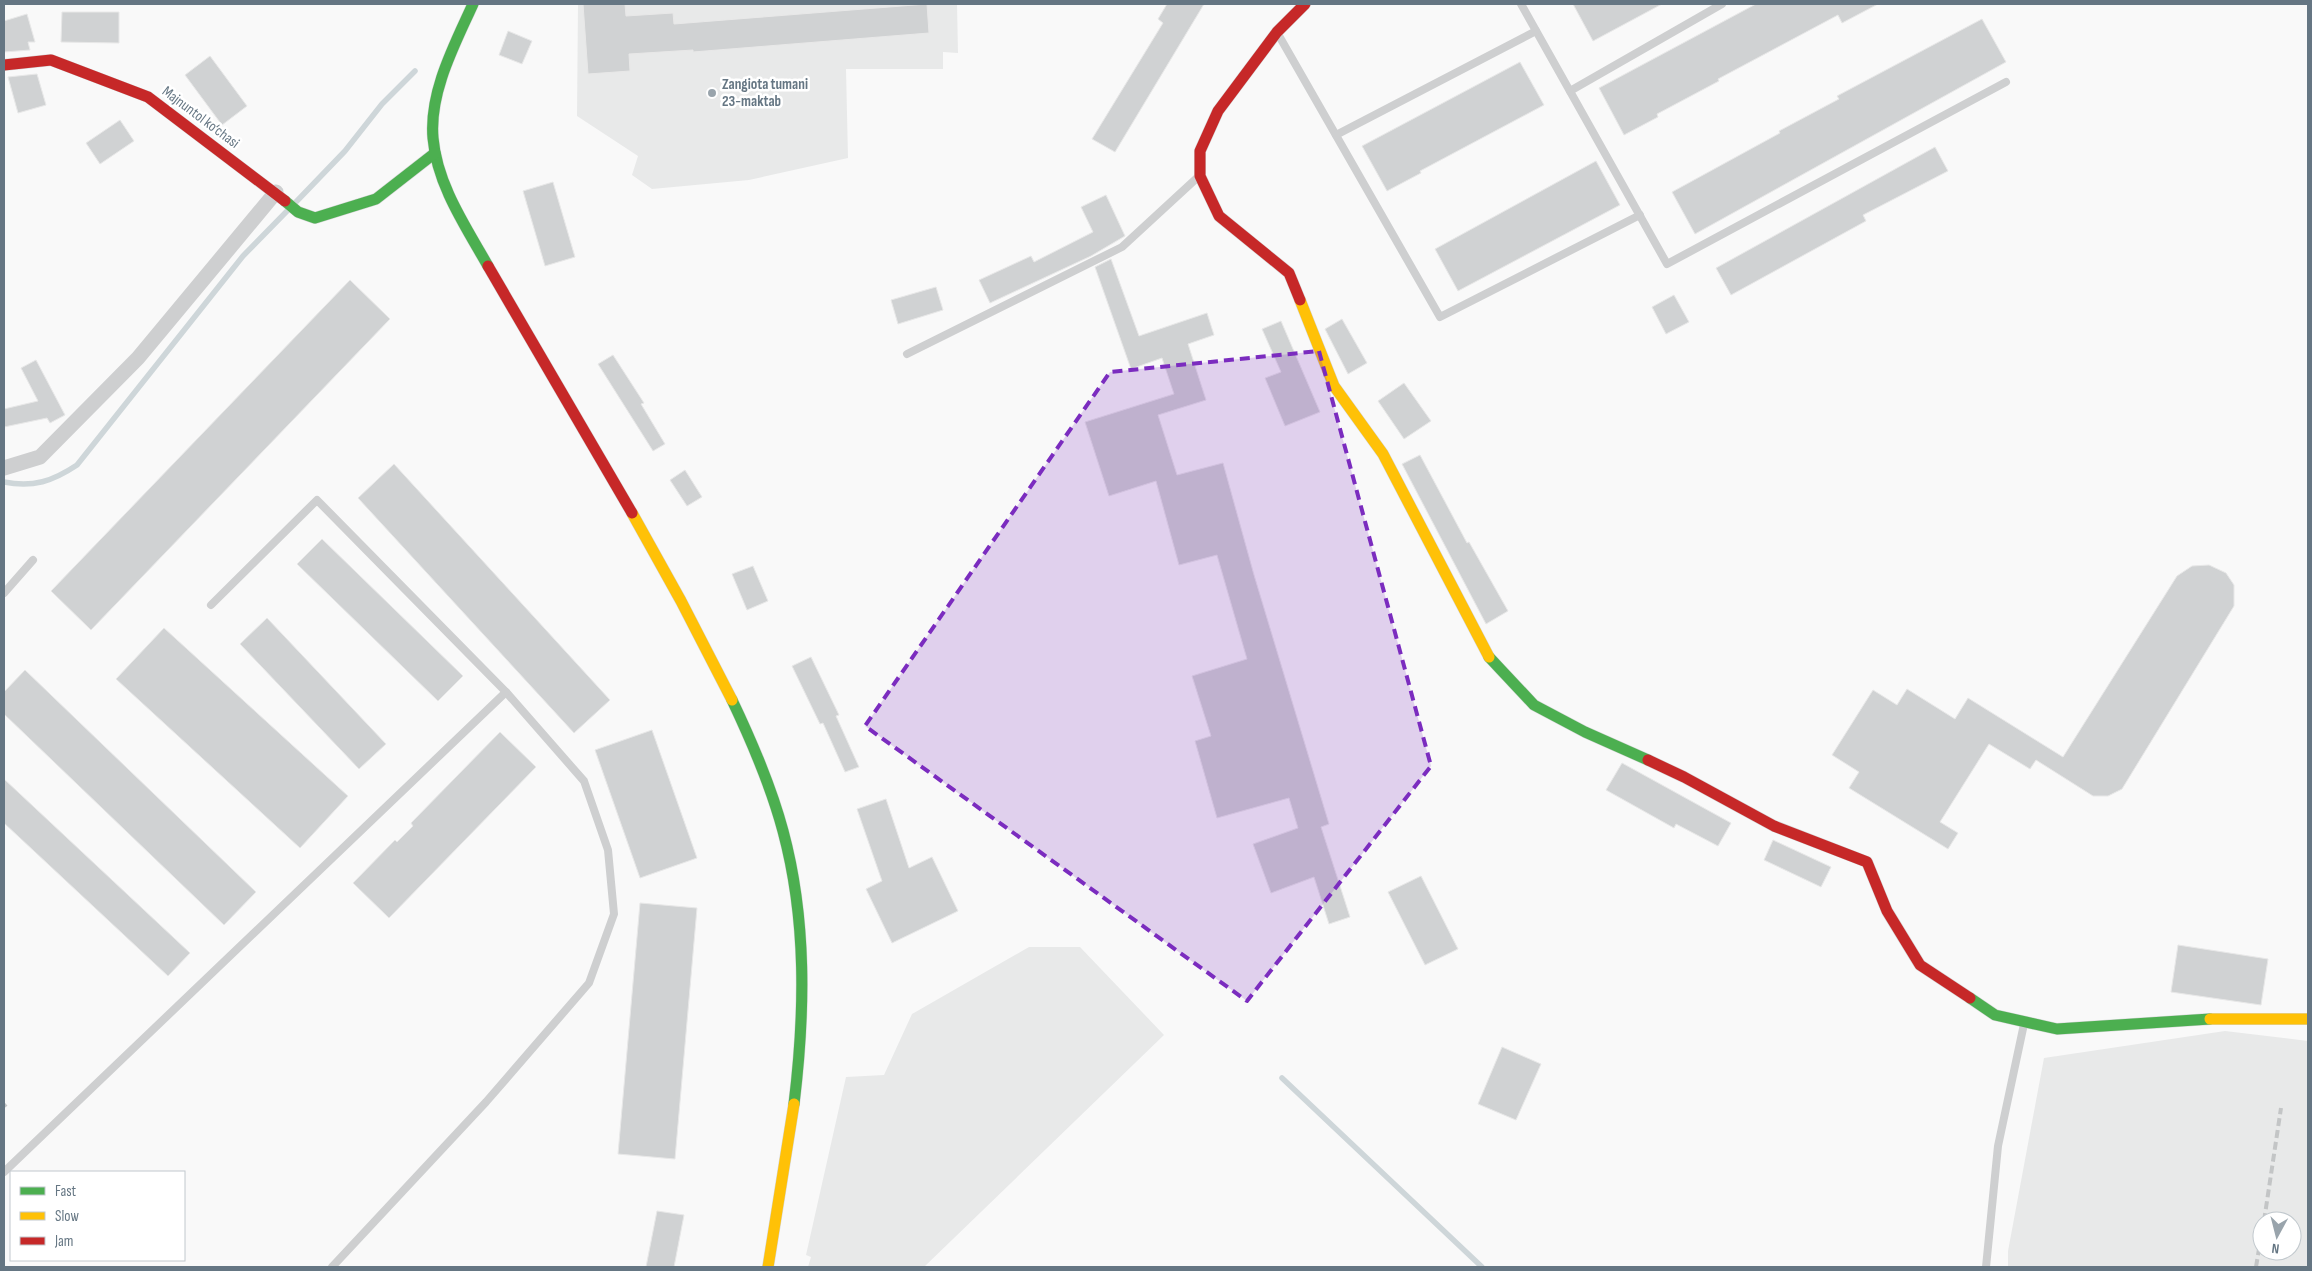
<svg xmlns="http://www.w3.org/2000/svg" width="2312" height="1271" font-family="'Sofia Sans Condensed',sans-serif">
	<style>
		.built { fill: #e8e9e9; fill-rule: evenodd }
		.lines { fill: none; stroke-linecap: round; stroke-linejoin: round }
		.stream { stroke: #ced6d9; stroke-width: 5.5 }
		.building { fill: #d0d2d3; stroke: #e8e8e8 }
		.fast-casing { stroke: #d5d6d7; stroke-width: 12 }
		.slow-casing { stroke: #d5d6d7; stroke-width: 12 }
		.jam-casing { stroke: #d5d6d7; stroke-width: 12 }
		.lane { stroke: #cecfd0; stroke-width: 8 }
		.street { stroke: #cecfd0; stroke-width: 15 }
		.fast { stroke: #4caf50; stroke-width: 11 }
		.slow { stroke: #ffc107; stroke-width: 11 }
		.jam { stroke: #c62828; stroke-width: 11 }
		.rail { stroke: #c3c5c6; stroke-width: 4; stroke-dasharray: 8 4; stroke-linecap: butt }
		.marked { fill: #7b2cbf; fill-opacity: 0.2; stroke: #7b2cbf; stroke-width: 4; stroke-dasharray: 10 6; stroke-linejoin: round }
		.poi-dot { fill: #99a4ac; stroke: #fff; stroke-width: 2 }
		.labels { text-anchor: middle; stroke-width: 5; stroke-linejoin: round; paint-order: stroke }
		.poi-label { font-size: 15px; font-weight: bold; fill: #657683; stroke: #fff; text-anchor: start }
		.street-label { font-size: 15px; fill: #657683; stroke: #fff }
	</style>
	<rect width="100%" height="100%" fill="#f9f9f9"/>
	<!-- built -->
	<g class="built">
		<polygon points="578,4 957,4 958,53 943,52 943,69 846,69 848,158 749,180 652,189 632,175 638,156 577,116"/>
		<polygon points="1029,947 1080,947 1164,1035 924,1267 808,1267 811,1257 806,1255 846,1077 884,1075 912,1014"/>
		<path d="M2225,1031L2308,1041V1267H2008V1251L2044,1058ZM2262,1221H2292V1251H2262Z"/>
	</g>
	<g class="lines">
		<!-- stream -->
		<g class="stream">
			<polyline points="295,203 345,151 382,104 415,71"/>
			<path d="M4,482C33,488 53,481 77,465L243,256L289,209"/>
			<polyline points="1282,1078 1482,1267"/>
		</g>
	</g>
	<!-- building -->
	<g class="building">
		<polygon points="583,4 625,4 626,16 673,13 674,24 927,4 929,33 693,52 693,50 629,54 630,71 588,74"/>
		<polygon points="1167,4 1204,4 1115,152 1092,139 1163,23 1158,19"/>
		<polygon points="1573,4 1662,4 1593,41"/>
		<polygon points="1756,4 1878,4 1842,23 1838,15 1718,79 1719,81 1657,114 1658,117 1624,135 1599,88"/>
		<polygon points="62,12 119,12 119,43 61,42"/>
		<polygon points="27,14 35,42 28,42 30,50 4,52 4,21"/>
		<polygon points="1982,19 2006,62 1695,234 1672,192 1780,133 1779,131 1839,99 1837,96"/>
		<polygon points="508,31 532,41 522,64 499,55"/>
		<polygon points="210,56 247,106 222,125 185,75"/>
		<polygon points="1520,62 1544,105 1420,171 1421,173 1387,191 1362,146"/>
		<polygon points="37,74 46,105 18,113 8,77"/>
		<polygon points="120,120 134,141 100,164 86,143"/>
		<polygon points="1935,147 1948,171 1863,215 1866,221 1731,295 1716,268"/>
		<polygon points="1596,161 1620,205 1458,291 1435,249"/>
		<polygon points="553,182 575,257 545,266 523,191"/>
		<polygon points="1106,195 1125,236 1091,256 990,303 979,280 1031,256 1034,262 1093,232 1081,207"/>
		<polygon points="1111,259 1139,336 1207,313 1214,335 1188,344 1206,400 1158,415 1177,475 1223,463 1254,575 1329,824 1321,827 1350,917 1329,924 1314,877 1271,893 1253,844 1298,828 1289,798 1217,818 1195,741 1211,736 1192,676 1247,659 1217,555 1179,565 1156,481 1109,496 1085,422 1174,394 1162,358 1131,369 1095,267"/>
		<polygon points="350,280 390,319 91,630 51,591"/>
		<polygon points="936,287 943,310 898,324 891,300"/>
		<polygon points="1674,295 1689,322 1666,334 1652,307"/>
		<polygon points="1342,319 1367,363 1348,374 1325,329"/>
		<polygon points="1281,321 1320,412 1285,426 1265,378 1281,372 1262,329"/>
		<polygon points="613,355 644,403 641,404 665,444 653,451 598,364"/>
		<polygon points="36,360 65,415 50,423 47,418 4,427 4,409 38,401 21,368"/>
		<polygon points="1404,383 1431,421 1404,439 1378,401"/>
		<polygon points="1420,455 1467,543 1469,542 1508,611 1486,624 1402,464"/>
		<polygon points="394,464 610,700 574,733 358,498"/>
		<polygon points="685,470 702,497 687,506 670,480"/>
		<polygon points="322,539 463,676 438,701 297,564"/>
		<polygon points="2209,565 2226,573 2234,585 2234,606 2122,789 2108,796 2093,796 2036,760 2030,769 1989,744 1940,822 1958,833 1948,849 1849,788 1859,772 1832,755 1873,690 1897,705 1907,689 1955,719 1968,698 2063,757 2177,576 2192,566"/>
		<polygon points="753,566 768,601 747,610 732,574"/>
		<polygon points="267,618 386,744 359,769 240,644"/>
		<polygon points="164,628 348,796 300,848 116,679"/>
		<polygon points="811,657 839,715 836,716 859,767 845,772 823,723 820,724 792,666"/>
		<polygon points="25,670 256,892 224,925 4,714 4,692"/>
		<polygon points="652,730 697,858 640,878 595,750"/>
		<polygon points="500,732 536,767 389,918 353,883 395,840 397,842 413,826 411,823"/>
		<polygon points="1622,763 1731,823 1718,846 1676,824 1674,828 1606,790"/>
		<polygon points="4,779 190,953 168,976 4,823"/>
		<polygon points="886,799 909,868 932,857 958,911 892,943 866,889 882,881 857,809"/>
		<polygon points="1773,840 1831,867 1821,887 1764,860"/>
		<polygon points="1421,876 1458,949 1425,965 1388,892"/>
		<polygon points="640,903 697,908 675,1159 618,1154"/>
		<polygon points="2178,945 2268,959 2261,1005 2171,992"/>
		<polygon points="1502,1047 1541,1064 1516,1120 1478,1104"/>
		<polygon points="657,1211 684,1215 674,1267 646,1267"/>
	</g>
	<g class="lines">
		<defs>
			<g id="fast">
				<path d="M473,4C455,44 429,92 433,138C437,185 466,227 488,266"/>
				<polyline points="285,201 298,212 315,218 376,199 435,153"/>
				<polyline points="1489,657 1534,705 1585,732 1648,760"/>
				<path d="M732,700C752,742 771,786 783,831C807,920 805,1013 794,1104"/>
				<polyline points="1970,998 1995,1015 2057,1029 2210,1019"/>
			</g>
			<g id="slow">
				<polyline points="1300,300 1334,386 1383,454 1489,657"/>
				<polyline points="632,513 681,601 732,700"/>
				<polyline points="2210,1019 2308,1019"/>
				<polyline points="768,1267 794,1104"/>
			</g>
			<g id="jam">
				<polyline points="4,65 51,60 148,97 285,201"/>
				<polyline points="488,266 632,513"/>
				<polyline points="1300,300 1289,273 1219,216 1200,176 1200,151 1218,111 1277,32 1305,4"/>
				<polyline points="1648,760 1684,777 1774,826 1867,862 1887,911 1920,965 1970,998"/>
			</g>
		</defs>
		<!-- fast casing -->
		<use href="#fast" class="fast-casing"/>
		<!-- slow casing -->
		<use href="#slow" class="slow-casing"/>
		<!-- jam casing -->
		<use href="#jam" class="jam-casing"/>
		<!-- lane -->
		<g class="lane">
			<polyline points="1521,4 1667,264 2006,82"/>
			<polyline points="1278,34 1440,317 1640,215"/>
			<polyline points="1570,91 1722,4"/>
			<polyline points="1336,135 1536,31"/>
			<polyline points="907,354 1122,247 1198,177"/>
			<polyline points="4,593 33,560"/>
			<polyline points="211,605 317,500 506,692 584,781 608,850 614,914 589,983 486,1102 332,1267"/>
			<polyline points="4,1172 506,692"/>
			<polyline points="1986,1267 1998,1146 2024,1024"/>
		</g>
		<!-- street -->
		<polyline class="street" points="4,468 40,457 138,358 276,192"/>
		<!-- fast -->
		<use href="#fast" class="fast"/>
		<!-- slow -->
		<use href="#slow" class="slow"/>
		<!-- jam -->
		<use href="#jam" class="jam"/>
		<!-- rail -->
		<g class="rail">
			<polyline points="4,1106 6,1104"/>
			<polyline points="2264,1221 2281,1108"/>
			<polyline points="2256,1267 2262,1231"/>
		</g>
	</g>
	<!-- marked area -->
	<path class="marked" d="M1319,351L1431,766L1247,1001L865,726L1110,372Z"/>
	<!-- markers -->
	<circle class="poi-dot" cx="712" cy="93" r="5"/>
	<g class="labels">
		<!-- poi labels -->
		<g class="poi-label">
			<text x="722" y="89">Zangiota tumani<tspan x="722" dy="17">23-maktab</tspan></text>
		</g>
		<!-- street labels -->
		<g class="street-label">
			<text transform="translate(201 117) rotate(37)" y="5">Majnuntol ko‘chasi</text>
		</g>
	</g>
	<!-- border -->
	<rect width="2312" height="1271" fill="none" stroke="#657683" stroke-width="10"/>
	<!-- legend -->
	<rect x="10" y="1171" width="175" height="90" fill="#ffffff" stroke="#c1c8cd"/>
	<rect x="20" y="1187" width="25" height="8" fill="#4caf50" stroke="#c1c8cd"/>
	<text x="55" y="1196" font-size="15" fill="#657683">Fast</text>
	<rect x="20" y="1212" width="25" height="8" fill="#ffc107" stroke="#c1c8cd"/>
	<text x="55" y="1221" font-size="15" fill="#657683">Slow</text>
	<rect x="20" y="1237" width="25" height="8" fill="#c62828" stroke="#c1c8cd"/>
	<text x="55" y="1246" font-size="15" fill="#657683">Jam</text>
	<!-- north arrow -->
	<g transform="translate(2277 1236) rotate(187)"><circle r="24" fill="#ffffff" stroke="#c1c8cd"/>
	<path d="M0-4L9 19L0 12L-9 19Z" fill="#99a4ac"/>
	<text y="-8" font-size="14" font-weight="bold" text-anchor="middle" fill="#657683">N</text>
	</g>
</svg>
